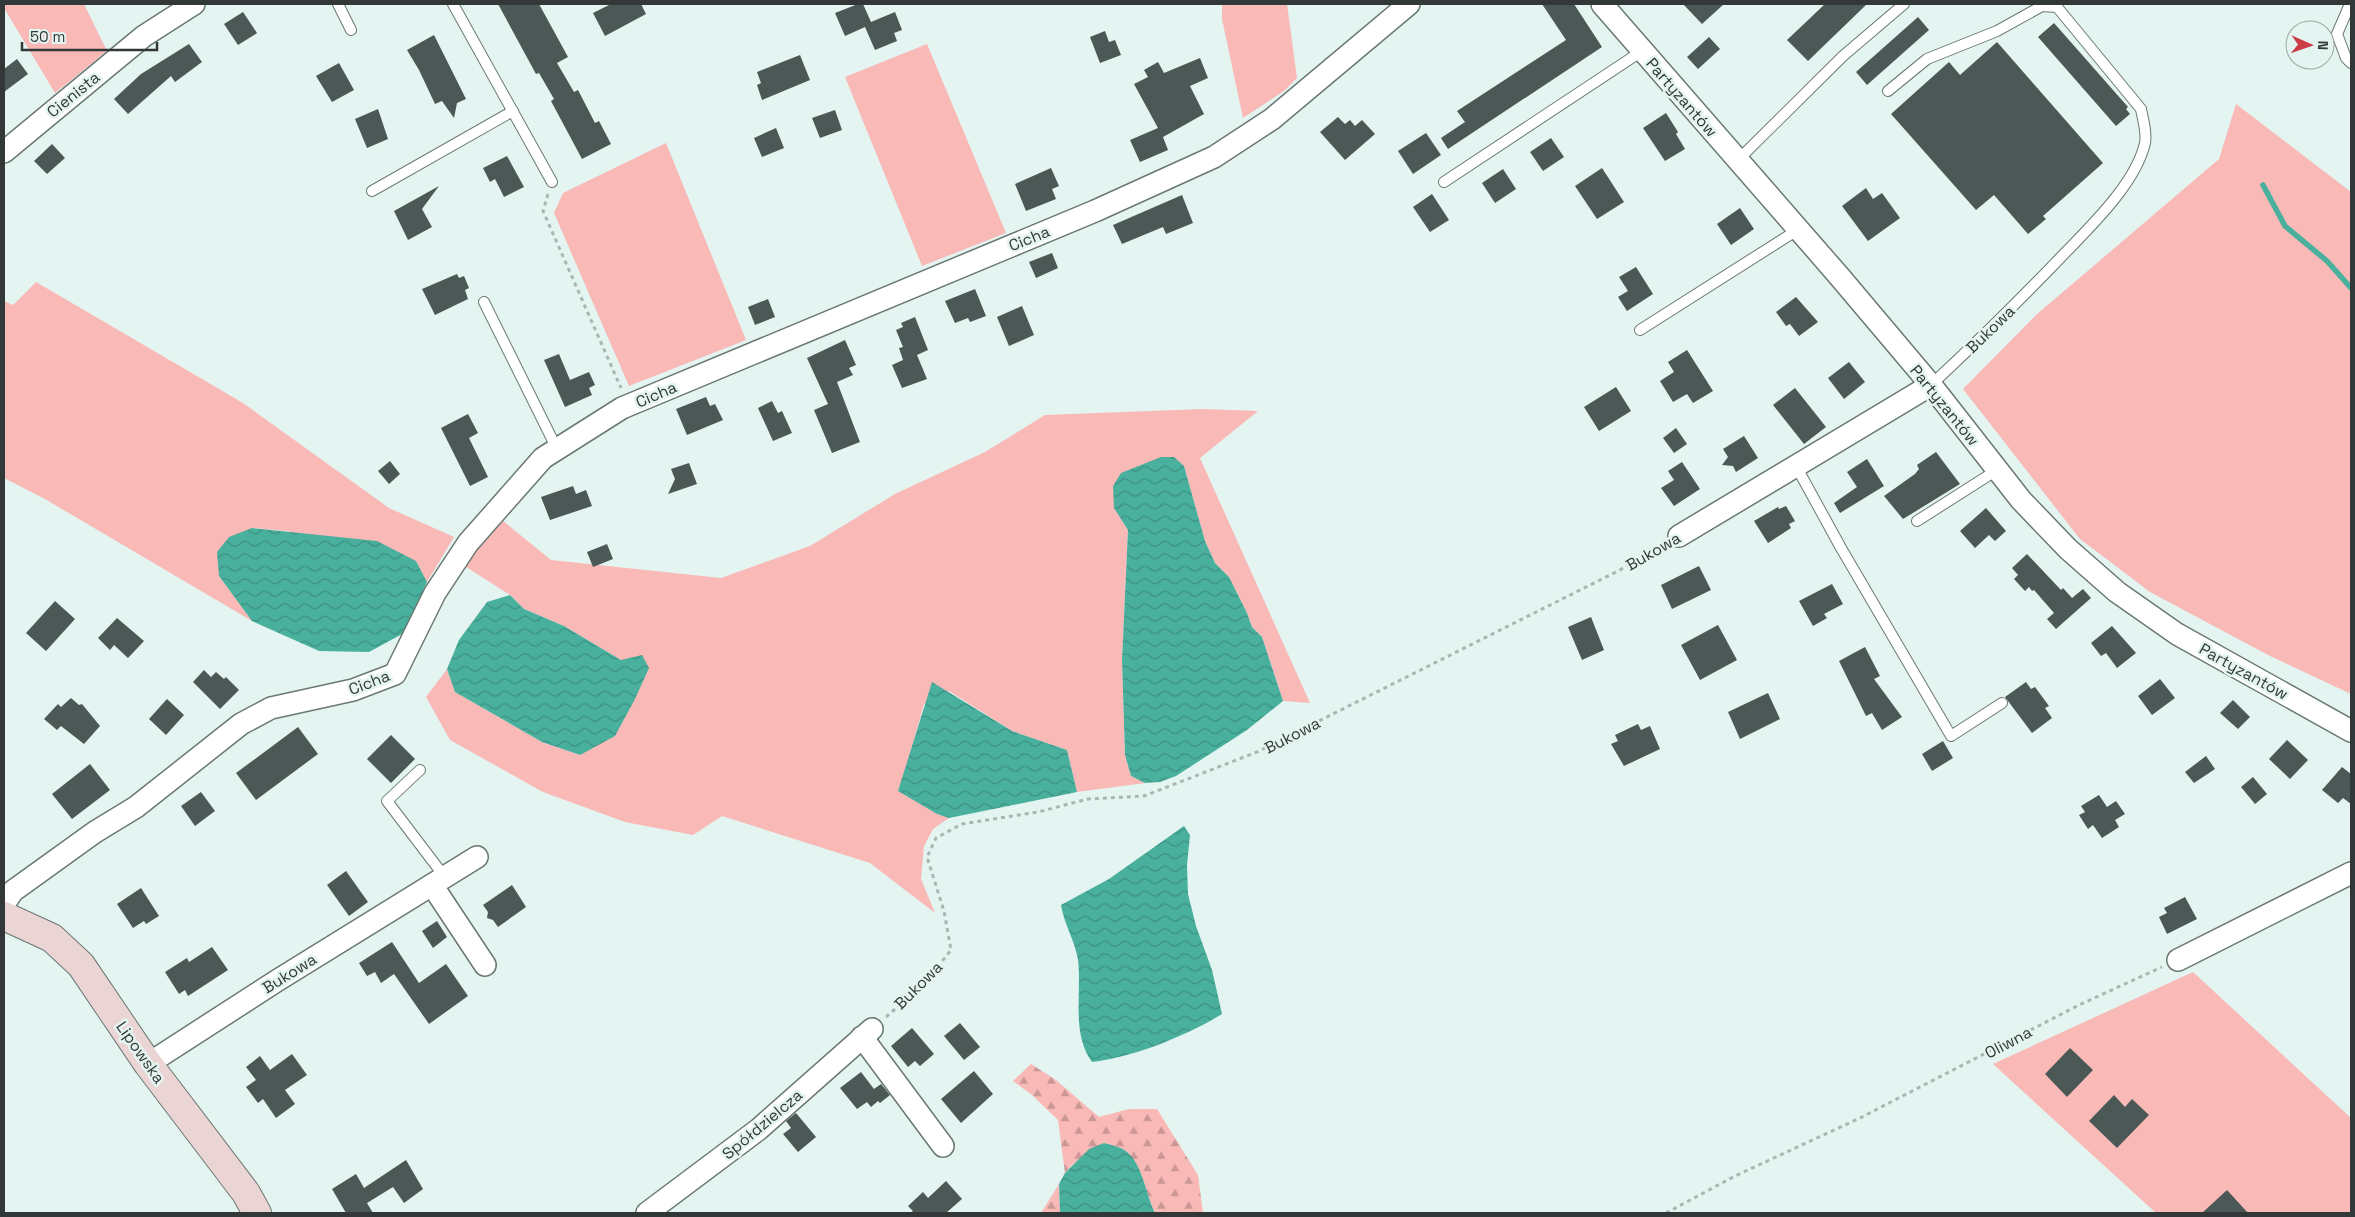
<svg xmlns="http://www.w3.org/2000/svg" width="2355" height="1217" font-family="'Space Grotesk',sans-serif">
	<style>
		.grass { fill: #f9b9b7 }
		.forest { fill: url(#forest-firs) }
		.water { fill: url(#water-waves) }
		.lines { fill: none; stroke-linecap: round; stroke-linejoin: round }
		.stream { stroke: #49b09e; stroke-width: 5.5 }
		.building { fill: #4b5855 }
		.lane-casing { stroke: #6a7874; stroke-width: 12 }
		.street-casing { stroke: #6a7874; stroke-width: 24 }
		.secondary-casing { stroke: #6a7874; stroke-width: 30 }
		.path { stroke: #a9b6b3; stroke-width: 3; stroke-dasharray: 4 4; stroke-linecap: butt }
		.lane { stroke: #fff; stroke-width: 10 }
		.street { stroke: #fff; stroke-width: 21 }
		.secondary { stroke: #ebd4d4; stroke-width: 28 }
		.labels { text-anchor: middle; stroke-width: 5; stroke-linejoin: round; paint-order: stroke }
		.street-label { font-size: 16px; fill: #323837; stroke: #e4f4f0 }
	</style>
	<defs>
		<pattern id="forest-firs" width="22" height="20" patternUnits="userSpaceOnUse" patternTransform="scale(1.25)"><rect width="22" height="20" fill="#f9b9b7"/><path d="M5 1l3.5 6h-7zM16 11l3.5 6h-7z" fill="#ca9796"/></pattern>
		<pattern id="water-waves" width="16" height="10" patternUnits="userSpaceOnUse" patternTransform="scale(1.25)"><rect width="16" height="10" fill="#49b09e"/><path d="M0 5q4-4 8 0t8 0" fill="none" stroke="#3d9082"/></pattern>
	</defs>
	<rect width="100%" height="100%" fill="#e4f4f0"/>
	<!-- grass -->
	<g class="grass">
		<polygon points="4,4 84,4 107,51 55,93 4,8"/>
		<polygon points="1222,4 1287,4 1297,78 1284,91 1243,118 1222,19"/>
		<polygon points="927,44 1006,233 922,266 845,77"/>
		<polygon points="2236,104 2351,192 2351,694 2270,656 2150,592 2080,539 1963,389 2036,315 2219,159"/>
		<polygon points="666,143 746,340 629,386 554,213 563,193"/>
		<polygon points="36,282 243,403 389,508 454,537 427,582 416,561 286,531 253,528 219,576 252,621 45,499 4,478 4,301 13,305"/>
		<polygon points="1203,409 1258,411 1200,458 1310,703 1283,701 1262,637 1252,627 1247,613 1229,577 1215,563 1205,541 1184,466 1114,508 1128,530 1122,660 1125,755 1131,776 1145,783 1077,792 1067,750 1012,731 949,691 924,704 905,772 898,790 937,814 949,818 933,829 924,846 921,879 935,913 870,863 722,816 693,835 625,822 543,792 450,740 426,697 447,669 455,692 542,742 580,755 621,660 564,626 524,609 510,595 463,565 502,520 551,560 721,578 810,546 895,494 985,452 1045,415"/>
		<polygon points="2193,972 2351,1118 2351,1213 2156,1213 1993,1064"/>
	</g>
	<!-- forest -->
	<g class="forest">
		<path d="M1031,1064L1056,1080L1099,1117L1129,1109H1157L1198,1175L1203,1213H1155C1146,1195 1143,1166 1127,1152C1122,1147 1111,1145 1104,1143L1072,1165L1065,1173L1058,1120L1032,1095L1013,1081Z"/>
		<polygon points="1059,1184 1060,1213 1041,1213"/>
	</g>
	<!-- water -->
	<g class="water">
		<polygon points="1161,457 1174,457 1184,466 1205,541 1215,563 1229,577 1247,613 1252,627 1262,637 1283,701 1247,730 1176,776 1160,782 1145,783 1131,776 1125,755 1122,660 1128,530 1114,508 1113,486 1121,473"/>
		<polygon points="252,528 377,541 416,561 427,582 404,633 369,652 319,651 252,621 219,576 217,552 229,537"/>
		<polygon points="510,595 524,609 564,626 621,660 642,655 649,668 635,699 615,736 580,755 542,742 455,692 447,669 459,640 487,602"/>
		<polygon points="932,682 1012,731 1067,750 1077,792 949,818 937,814 898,791"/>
		<path d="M1184,826L1190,835L1187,865L1188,894L1196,926L1212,970L1222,1014C1186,1036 1134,1057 1092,1062C1071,1033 1082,994 1078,960C1075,941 1064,924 1061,905L1109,879Z"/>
		<path d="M1104,1143C1111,1145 1122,1147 1127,1152C1143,1165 1146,1195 1155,1213H1060L1059,1184L1065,1173L1089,1149Z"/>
	</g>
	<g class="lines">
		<!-- stream -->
		<polyline class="stream" points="2263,185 2285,226 2327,261 2351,288"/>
	</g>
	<!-- building -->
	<g class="building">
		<polygon points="498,4 539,4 568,57 557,63 574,92 578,90 595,123 599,121 611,144 582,159 551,101 554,99 539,73 536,74"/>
		<polygon points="611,4 641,4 646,14 605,36 593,13"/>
		<polygon points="858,4 863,4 871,22 895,12 902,30 894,33 897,41 875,50 865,27 845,36 835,13"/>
		<polygon points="1542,4 1574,4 1602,47 1448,149 1441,138 1465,122 1457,111 1566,40"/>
		<polygon points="1683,4 1724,4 1702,24"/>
		<polygon points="1825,4 1867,4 1808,61 1787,40"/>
		<polygon points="243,12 257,33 238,45 224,24"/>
		<polygon points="1918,17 1929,30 1867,85 1856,72"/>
		<polygon points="2054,23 2128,107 2126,109 2130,114 2116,126 2038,37"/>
		<polygon points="1105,31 1109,42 1115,40 1121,55 1100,63 1090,37"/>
		<polygon points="434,35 466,99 457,103 454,118 442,101 435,104 419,70 407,50"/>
		<polygon points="1709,37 1720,49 1698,69 1687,57"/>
		<polygon points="1997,42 2103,163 2043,216 2046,219 2028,234 1994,195 1976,210 1891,114 1949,62 1960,75"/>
		<polygon points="189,44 202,62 175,82 171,76 128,114 114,99 141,74"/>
		<polygon points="800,55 810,80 762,100 757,85 761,83 757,72"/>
		<polygon points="1200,58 1208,78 1190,86 1204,114 1163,137 1168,150 1140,162 1130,140 1158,128 1134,84 1148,77 1144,70 1158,62 1164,73"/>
		<polygon points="17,59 28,74 4,92 4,69"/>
		<polygon points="339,63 354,90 332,102 316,76"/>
		<polygon points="378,109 388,139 367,148 355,119"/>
		<polygon points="835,110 842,130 820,138 812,118"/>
		<polygon points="1666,113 1678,132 1676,134 1685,149 1665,161 1643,128"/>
		<polygon points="1338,117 1345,124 1350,120 1355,126 1362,120 1375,134 1345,160 1320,132"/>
		<polygon points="776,128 784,148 762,157 754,138"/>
		<polygon points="1426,133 1441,155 1413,174 1398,151"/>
		<polygon points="1551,138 1564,157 1543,171 1530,152"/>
		<polygon points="52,144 65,158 47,174 34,161"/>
		<polygon points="507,156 524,187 504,197 495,179 490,182 483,168"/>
		<polygon points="1051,168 1059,186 1052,189 1056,199 1026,211 1015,184"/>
		<polygon points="1602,168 1624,202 1597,219 1575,186"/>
		<polygon points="1503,169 1516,189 1495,203 1482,183"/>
		<polygon points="439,186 422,209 432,227 408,240 394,211"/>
		<polygon points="1866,188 1873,199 1882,193 1900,218 1868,241 1842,206"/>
		<polygon points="1432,194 1449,220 1430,232 1413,207"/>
		<polygon points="1182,195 1193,223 1166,234 1163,227 1122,244 1113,225"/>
		<polygon points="1740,208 1754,229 1731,245 1717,224"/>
		<polygon points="1052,253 1058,268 1036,278 1029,262"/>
		<polygon points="1636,267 1653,294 1627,311 1618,297 1628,291 1619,277"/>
		<polygon points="457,274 459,278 464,276 469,288 465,290 468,299 435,315 422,289"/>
		<polygon points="975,289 986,316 970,322 968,318 955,323 945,301"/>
		<polygon points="1796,297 1818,322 1799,336 1790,324 1786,326 1776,312"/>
		<polygon points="768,299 775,317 755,325 748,307"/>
		<polygon points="1022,306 1034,335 1009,346 997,317"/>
		<polygon points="915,317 928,350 917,355 927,379 902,388 892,365 903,360 899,348 903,347 896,330 903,327 901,323"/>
		<polygon points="845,340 856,365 849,368 853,375 837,382 860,442 832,453 814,410 828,404 807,358"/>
		<polygon points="1687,350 1713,391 1693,403 1687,394 1673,402 1660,381 1674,372 1668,362"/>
		<polygon points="559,354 570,380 589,372 595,385 589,388 592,395 565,407 544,360"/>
		<polygon points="1849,362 1865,382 1844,399 1828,378"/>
		<polygon points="1616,387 1631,411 1599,431 1584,407"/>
		<polygon points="1795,388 1826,427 1804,444 1773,405"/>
		<polygon points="706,397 710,406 715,404 723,420 687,435 676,409"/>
		<polygon points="772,401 778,413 782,411 792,433 773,441 758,408"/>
		<polygon points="468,414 478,433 469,438 488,477 470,486 441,428"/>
		<polygon points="1676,428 1687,444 1674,453 1663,438"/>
		<polygon points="1744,436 1758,458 1736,472 1733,466 1722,465 1728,457 1723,449"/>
		<polygon points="1936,452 1960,484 1903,519 1884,496 1915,474 1919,469 1917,465"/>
		<polygon points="1867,459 1884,486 1840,513 1834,503 1857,487 1847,472"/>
		<polygon points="390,461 400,474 389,484 378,471"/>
		<polygon points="1682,462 1700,489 1674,506 1661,488 1674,480 1668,471"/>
		<polygon points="689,463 697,484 668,494 675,479 671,469"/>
		<polygon points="573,486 576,494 586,490 592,506 550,520 541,497"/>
		<polygon points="1786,506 1795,521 1789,524 1791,528 1768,543 1754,521 1778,507 1779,509"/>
		<polygon points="1986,508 2006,531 1995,541 1989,535 1975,548 1960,531"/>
		<polygon points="607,544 613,559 593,567 587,552"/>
		<polygon points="2027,554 2061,590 2063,588 2072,598 2083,589 2091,598 2056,629 2047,619 2054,613 2034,590 2032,591 2029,587 2025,591 2014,579 2018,575 2012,568"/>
		<polygon points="1699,566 1711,590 1672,609 1661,585"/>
		<polygon points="1832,584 1843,604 1824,614 1827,618 1813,626 1799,601"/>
		<polygon points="55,601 75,619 46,651 26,633"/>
		<polygon points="1591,617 1604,650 1582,660 1568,627"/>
		<polygon points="117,618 144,641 128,658 114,645 110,650 98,638"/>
		<polygon points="1718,625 1737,660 1700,680 1681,645"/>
		<polygon points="2112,626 2136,653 2117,668 2106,653 2101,656 2091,643"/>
		<polygon points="1865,647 1880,676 1874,679 1902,717 1882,730 1872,713 1866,716 1839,661"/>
		<polygon points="204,670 211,677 216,672 224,679 226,677 239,690 220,709 193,682"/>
		<polygon points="2160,679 2175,698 2152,715 2138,696"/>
		<polygon points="2026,682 2031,689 2035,687 2049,706 2045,708 2052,718 2032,733 2005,697"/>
		<polygon points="1768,693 1780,719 1740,739 1728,712"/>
		<polygon points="71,698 79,705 82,704 100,726 84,744 61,726 57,730 44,719 58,704 61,707"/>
		<polygon points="167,699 184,715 166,735 149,719"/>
		<polygon points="2233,700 2250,717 2238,729 2220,713"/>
		<polygon points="1638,724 1641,730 1650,726 1660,749 1624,766 1611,744 1618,741 1615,735"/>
		<polygon points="298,727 318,754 256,800 236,773"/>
		<polygon points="391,735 415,759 391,783 367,759"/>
		<polygon points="2287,740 2308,760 2290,779 2269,759"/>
		<polygon points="1943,741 1953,758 1932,771 1922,754"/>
		<polygon points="2206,756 2215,769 2194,783 2185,772"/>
		<polygon points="90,764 110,790 72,819 52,794"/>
		<polygon points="2342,767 2351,774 2351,804 2343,798 2338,803 2322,790"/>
		<polygon points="2253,777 2267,794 2255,804 2241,787"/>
		<polygon points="201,792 215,811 195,826 181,806"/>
		<polygon points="2099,795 2107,807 2116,801 2125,814 2115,820 2119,827 2102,838 2093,825 2088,829 2079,815 2085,812 2081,806"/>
		<polygon points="346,871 368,902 349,916 327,885"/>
		<polygon points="512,885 526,907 498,927 493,920 487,918 488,912 483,905"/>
		<polygon points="141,888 159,916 146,924 144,921 133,928 117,904"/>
		<polygon points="2185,897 2197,919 2167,934 2159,917 2167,913 2164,908"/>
		<polygon points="437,921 447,937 433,948 422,931"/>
		<polygon points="392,942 419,983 446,964 468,996 429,1024 394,974 381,983 375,972 367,976 359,963"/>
		<polygon points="212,947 228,970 188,996 185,990 179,994 165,972 187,958 189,962"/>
		<polygon points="960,1023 980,1047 964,1060 944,1036"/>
		<polygon points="912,1028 934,1054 920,1066 915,1061 908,1067 891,1046"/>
		<polygon points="2070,1048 2093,1070 2067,1097 2045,1074"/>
		<polygon points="292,1054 307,1075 285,1090 295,1104 276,1118 263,1099 258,1103 246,1087 256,1080 246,1067 260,1056 270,1070"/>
		<polygon points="974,1071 993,1094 961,1123 941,1099"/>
		<polygon points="861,1072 874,1089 881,1084 890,1095 880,1103 878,1101 871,1107 867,1102 857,1109 840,1088"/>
		<polygon points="2114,1095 2125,1107 2132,1099 2149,1115 2117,1148 2089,1121"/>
		<polygon points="796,1113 816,1137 798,1152 783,1134 791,1128 786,1121"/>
		<polygon points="406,1160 423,1189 404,1203 393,1187 367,1203 373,1213 346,1213 332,1189 356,1174 364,1188"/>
		<polygon points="946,1181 962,1199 946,1213 910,1213 913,1211 908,1206 923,1192 928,1198"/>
		<polygon points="2227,1190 2248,1213 2202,1213"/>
	</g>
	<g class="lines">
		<defs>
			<g id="lane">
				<polyline points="338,4 351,30"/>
				<polyline points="453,4 552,182"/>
				<polyline points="2350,4 2337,34 2346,58 2351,63"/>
				<path d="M1888,91L1927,59L1997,31L2042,6L2057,7L2141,109C2143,120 2147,132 2145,143C2136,183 2091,226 2063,255C2020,300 1976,343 1931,385"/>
				<polyline points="1738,160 1843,56 1904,4"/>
				<polyline points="1444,182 1642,51"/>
				<polyline points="372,191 513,111"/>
				<polyline points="484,302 557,449"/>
				<polyline points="1640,330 1799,229"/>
				<polyline points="1796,466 1841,548 1951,736 2002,703"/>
				<polyline points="1917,521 1997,470"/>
				<polyline points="420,770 387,801 444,876"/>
			</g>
			<g id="street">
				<polyline points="1602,4 1839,276 1931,385 2021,500 2068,549 2117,592 2177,634 2351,731"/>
				<polyline points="4,152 144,36 194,4"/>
				<polyline points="1679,536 1931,385"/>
				<polyline points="432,885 485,965"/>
				<polyline points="4,904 13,891 95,832 136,807 241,724 271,708 353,690 395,674 435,593 468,543 543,458 622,408 1095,211 1214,157 1272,119 1409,4"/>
				<polyline points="2178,960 2351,873"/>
				<polyline points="862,1037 943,1146"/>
				<polyline points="148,1064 278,980 477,857"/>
				<polyline points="647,1213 759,1129 872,1029"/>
			</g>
			<polyline id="secondary" points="4,916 52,938 81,965 148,1064 246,1193 257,1213"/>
		</defs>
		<!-- lane casing -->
		<use href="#lane" class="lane-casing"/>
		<!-- street casing -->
		<use href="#street" class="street-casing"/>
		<!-- secondary casing -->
		<use href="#secondary" class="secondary-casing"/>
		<!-- path -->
		<g class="path">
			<polyline points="548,194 543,211 621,388"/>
			<polyline points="886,1017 924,984 951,950 944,911 927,857 936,838 962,824 1038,812 1088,799 1144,796 1257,752 1616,572 1664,545"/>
			<polyline points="1666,1213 1735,1176 1860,1118 2079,1005 2162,967"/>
		</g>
		<!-- lane -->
		<use href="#lane" class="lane"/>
		<!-- street -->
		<use href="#street" class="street"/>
		<!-- secondary -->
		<use href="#secondary" class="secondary"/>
	</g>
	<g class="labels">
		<!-- street labels -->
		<g class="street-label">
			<text transform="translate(73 94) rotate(-39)" y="6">Cienista</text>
			<text transform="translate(1682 97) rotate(49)" y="6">Partyzantów</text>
			<text transform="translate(1029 238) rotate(-22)" y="6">Cicha</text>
			<text transform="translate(1990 329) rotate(-44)" y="6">Bukowa</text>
			<text transform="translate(656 394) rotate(-23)" y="6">Cicha</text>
			<text transform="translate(1945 405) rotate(51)" y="6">Partyzantów</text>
			<text transform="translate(1653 551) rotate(-30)" y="6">Bukowa</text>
			<text transform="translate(2244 671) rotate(29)" y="6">Partyzantów</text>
			<text transform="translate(369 682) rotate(-21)" y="6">Cicha</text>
			<text transform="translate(1292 735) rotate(-27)" y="6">Bukowa</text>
			<text transform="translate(289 973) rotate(-32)" y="6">Bukowa</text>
			<text transform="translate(918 985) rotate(-45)" y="6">Bukowa</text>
			<text transform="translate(2008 1042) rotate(-28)" y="6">Oliwna</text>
			<text transform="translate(141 1052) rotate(55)" y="6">Lipowska</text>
			<text transform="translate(762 1124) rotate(-40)" y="6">Spółdzielcza</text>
		</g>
	</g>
	<!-- border -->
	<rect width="2355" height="1217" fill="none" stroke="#323837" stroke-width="10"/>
	<!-- north arrow -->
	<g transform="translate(2310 45) rotate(92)"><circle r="24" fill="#e4f4f0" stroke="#9da9a6"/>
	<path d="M0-4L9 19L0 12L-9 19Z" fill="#cd3d48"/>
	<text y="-8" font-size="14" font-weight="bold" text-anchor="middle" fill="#323837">N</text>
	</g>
	<!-- scale -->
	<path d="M22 42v8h135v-8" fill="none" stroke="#323837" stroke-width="2.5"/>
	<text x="30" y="42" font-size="15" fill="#323837" stroke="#e4f4f0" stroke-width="4" paint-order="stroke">50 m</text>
</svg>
